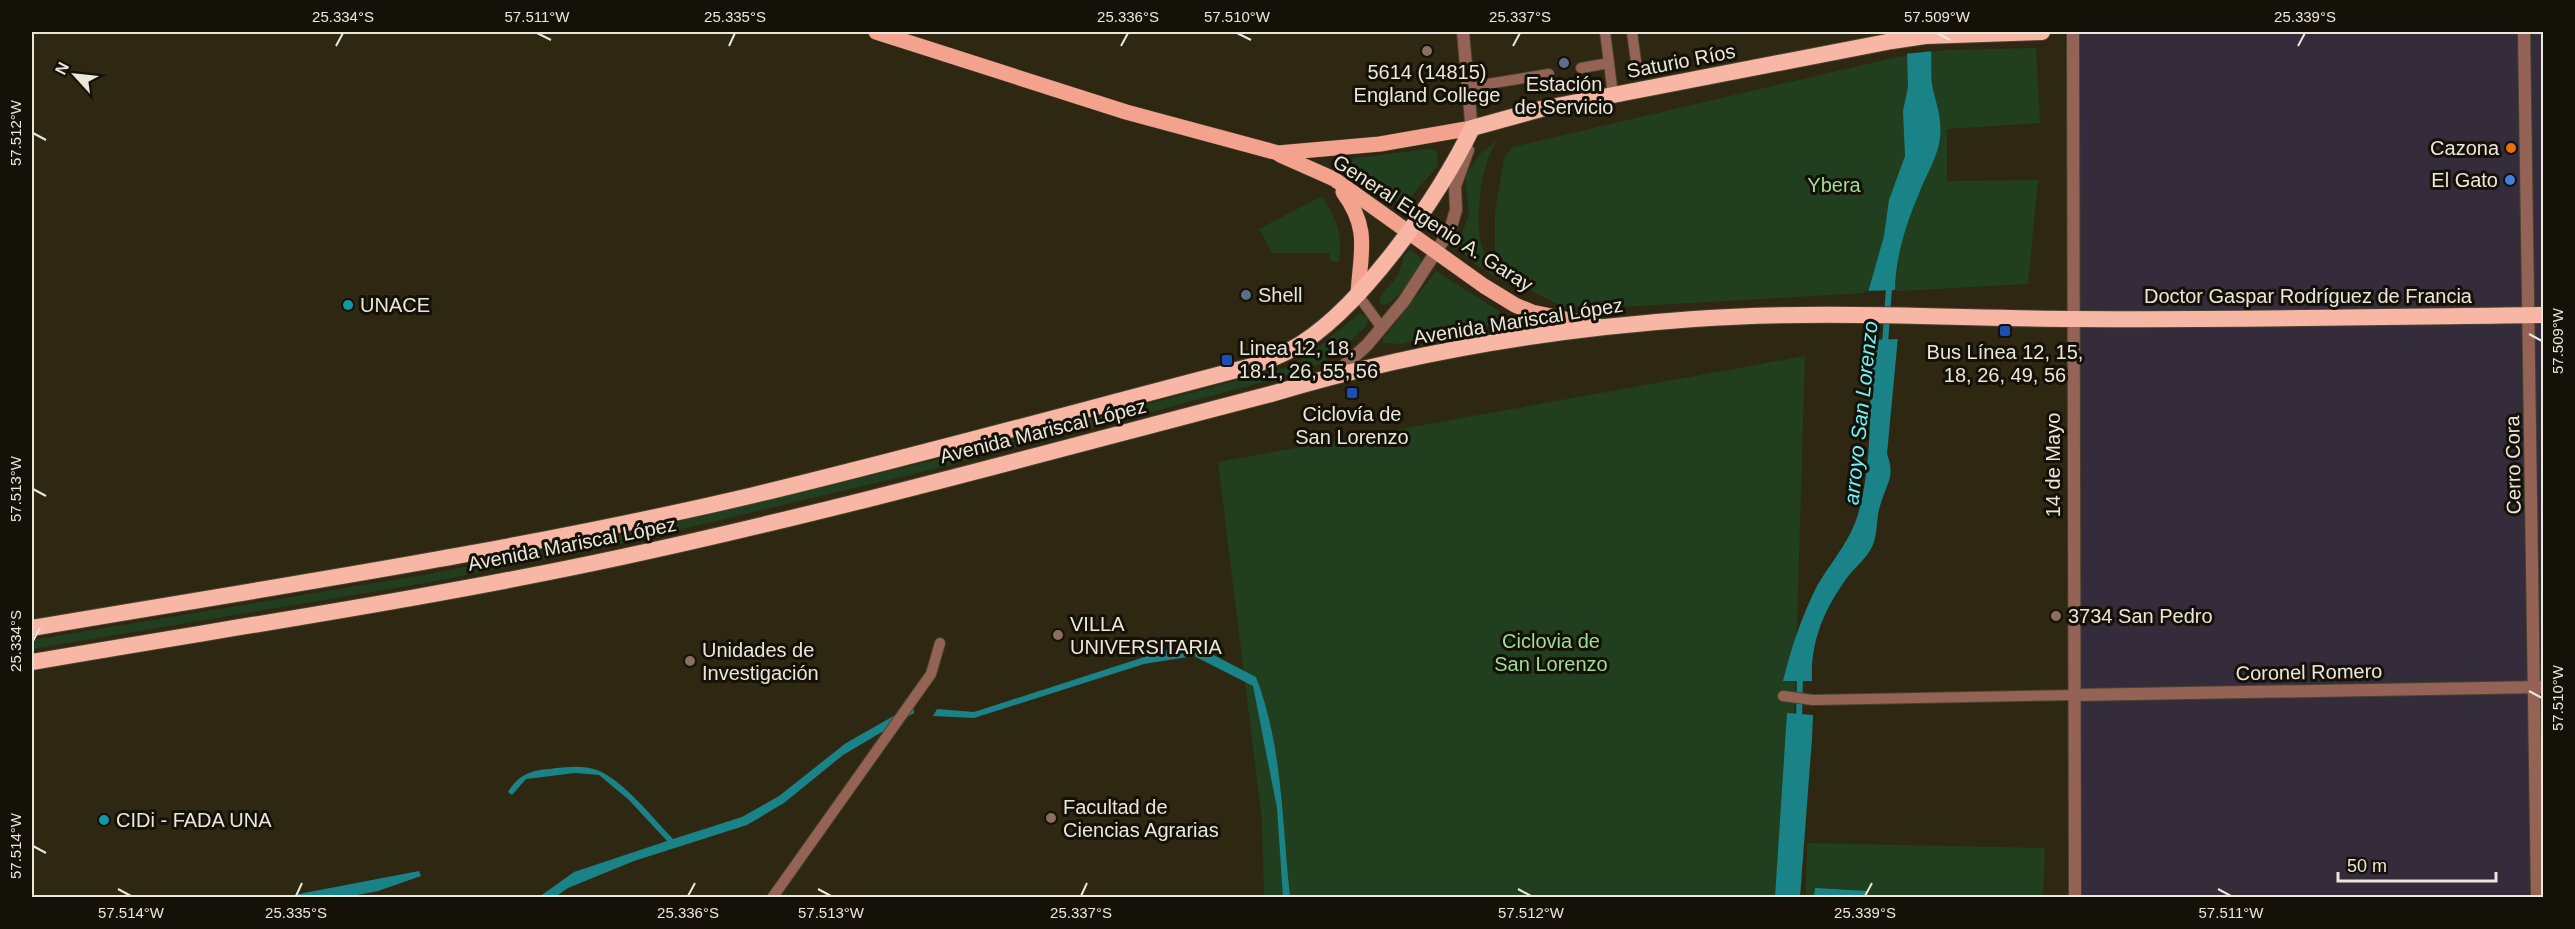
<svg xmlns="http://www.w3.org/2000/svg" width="2575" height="929" font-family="Arial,sans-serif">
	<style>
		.commercial { fill: #342b3b }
		.green { fill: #213e1e }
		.water { fill: #1a8388 }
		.pier { fill: #2e2712 }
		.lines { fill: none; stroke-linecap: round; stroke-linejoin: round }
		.stream { stroke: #1a8388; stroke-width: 6 }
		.service-casing { stroke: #48422e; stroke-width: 12 }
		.minor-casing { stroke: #48422e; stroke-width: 14 }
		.tertiary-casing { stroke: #48422e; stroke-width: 14 }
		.primary-casing { stroke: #48422e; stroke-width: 16 }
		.trunk-casing { stroke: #48422e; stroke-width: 18 }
		.service { stroke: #946356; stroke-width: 10 }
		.minor { stroke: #946356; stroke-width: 12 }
		.tertiary { stroke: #946356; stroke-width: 12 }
		.primary { stroke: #f3a38d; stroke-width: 15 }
		.trunk { stroke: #f8b6a5; stroke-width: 16 }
		.ticks { fill: none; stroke: #eae6d9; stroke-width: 2 }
		.education-dot { fill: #8d6e63; stroke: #141108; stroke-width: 2 }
		.service-dot { fill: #5c6f8a; stroke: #141108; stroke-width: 2 }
		.food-dot { fill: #e8710a; stroke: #141108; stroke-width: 2 }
		.shop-dot { fill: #3f7fe0; stroke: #141108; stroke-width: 2 }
		.culture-dot { fill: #0f9aa8; stroke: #141108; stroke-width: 2 }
		.transit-dot { fill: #1a4fb4; stroke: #141108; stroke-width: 2 }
		.labels { text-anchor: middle; stroke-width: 6; stroke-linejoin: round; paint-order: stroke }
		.street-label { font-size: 20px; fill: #eae6d9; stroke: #141108 }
		.poi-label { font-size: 20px; fill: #eae6d9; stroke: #141108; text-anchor: start }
		.park-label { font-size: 20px; fill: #9ddd94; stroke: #141108 }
		.water-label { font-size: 21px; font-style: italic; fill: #6bf4fb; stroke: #141108 }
		.neatline { fill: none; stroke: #eae6d9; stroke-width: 2 }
		.ticks-label { font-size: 15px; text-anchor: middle; fill: #eae6d9 }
	</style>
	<rect width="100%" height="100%" fill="#2e2712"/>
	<!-- commercial -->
	<polygon class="commercial" points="2071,32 2543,32 2543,897 2072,897"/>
	<!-- green -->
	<g class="green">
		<polygon points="2036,48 2040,123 1947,129 1947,181 2038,180 2028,284 1602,308 1561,306 1522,286 1495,250 1495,211 1504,158 1512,147 1897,57 1947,50"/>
		<path d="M1499,139C1481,159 1474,221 1482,247C1486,261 1501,272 1509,285L1475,264L1457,247L1469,214L1465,176L1480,154Z"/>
		<polygon points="1429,149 1437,152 1438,165 1404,205 1337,165 1340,160"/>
		<path d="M1322,196C1337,219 1343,236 1339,262L1330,261L1329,253H1272L1259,229Z"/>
		<path d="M1411,250L1421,258V263C1413,275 1397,304 1382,305L1379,302C1381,291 1393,284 1398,275C1403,265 1400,256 1411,250Z"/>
		<polygon points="1436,271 1499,311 1501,318 1498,324 1402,344 1383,343 1383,339"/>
		<polygon points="1360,313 1368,318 1366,326 1344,347 1317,365 1290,375 951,465 603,548 431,582 32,649 32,640 429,574 601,540 948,457 1288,367 1311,353"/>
		<polygon points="1805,356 1789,897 1264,897 1262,821 1218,462"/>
		<polygon points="1807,843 2045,848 2043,897 1806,898"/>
	</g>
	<!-- water -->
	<g class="water">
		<path d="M1931,48C1932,62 1930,77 1933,90C1938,109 1943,124 1939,144C1935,162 1924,179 1918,196C1905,226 1894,263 1895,295L1867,296L1884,236L1889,200L1905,156L1903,111L1908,87L1907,51Z"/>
		<path d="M1870,336L1898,337L1887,454C1896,477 1886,484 1880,506C1876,518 1878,535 1872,547C1866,559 1854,568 1846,579C1824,610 1810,642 1812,681H1783C1791,648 1802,616 1817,586C1829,565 1846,546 1855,523C1874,472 1870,392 1870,336Z"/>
		<path d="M1200,648L1256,677C1283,747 1282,824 1290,897H1283L1277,808L1253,686L1194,656L1144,664L974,718L933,716L937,709L974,712L1169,649Z"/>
		<path d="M913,705L914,713L843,755L784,803L747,825L634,861L568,888L555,897H539L574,872L667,841L629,800L599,775L575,773L526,779L512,795L508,792C518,775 531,770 550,769C565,767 582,765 597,770C623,780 653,818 673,839L742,817L779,796L846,743Z"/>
		<polygon points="1787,713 1813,715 1812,738 1800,897 1775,897"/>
		<polygon points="419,871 421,876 378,891 347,897 283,897"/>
		<polygon points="1815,888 1867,891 1867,897 1814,897"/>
	</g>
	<!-- pier -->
	<g class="pier">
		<polygon points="1931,45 1934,51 1904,54 1906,48"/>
		<polygon points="1898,290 1895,298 1867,299 1864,296 1865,291"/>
		<polygon points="1870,333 1899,334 1901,339 1867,340"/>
	</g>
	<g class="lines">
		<!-- stream -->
		<g class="stream">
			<polyline points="1885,344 1889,288"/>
			<polyline points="1799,720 1800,673"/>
		</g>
		<defs>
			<g id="service">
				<polyline points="1605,32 1613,95"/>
				<polyline points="1632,32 1637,69"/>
				<polyline points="1581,68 1609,63"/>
				<polyline points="1469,87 1549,74"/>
				<polyline points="1358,295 1382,328"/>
				<polyline points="1783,696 1813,700 2075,695"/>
				<polyline points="772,898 931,674 940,643"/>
			</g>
			<polyline id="minor" points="2075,695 2544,687"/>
			<g id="tertiary">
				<polyline points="1463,32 1472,133"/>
				<polyline points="2073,32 2075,898"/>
				<polyline points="2524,32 2537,898"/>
				<polyline points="1335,374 1367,345 1404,301 1450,230 1456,210 1455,186 1468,150"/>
			</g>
			<g id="primary">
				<polyline points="876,32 1126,112 1278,153 1380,144 1472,128"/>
				<polyline points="1280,155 1334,179 1484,286 1515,305 1532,312 1599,326"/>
				<path d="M1343,192C1371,230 1360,253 1358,295"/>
			</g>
			<g id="trunk">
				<path d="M32,628C273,587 516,551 754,495C920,455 1086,409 1252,366C1265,361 1278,357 1290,350C1357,315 1440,196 1472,128L1541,109L1892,41L1925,36L2042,32"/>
				<path d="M32,662C228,628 427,599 622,557C840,510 1055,450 1271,394C1407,353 1552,329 1694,319C1821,310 1947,318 2074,319C2230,320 2387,317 2544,315"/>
			</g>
		</defs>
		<!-- service casing -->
		<use href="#service" class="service-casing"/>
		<!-- minor casing -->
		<use href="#minor" class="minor-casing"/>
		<!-- tertiary casing -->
		<use href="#tertiary" class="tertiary-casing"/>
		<!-- primary casing -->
		<use href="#primary" class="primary-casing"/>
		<!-- trunk casing -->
		<use href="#trunk" class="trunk-casing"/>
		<!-- service -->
		<use href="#service" class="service"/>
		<!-- minor -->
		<use href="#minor" class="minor"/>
		<!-- tertiary -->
		<use href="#tertiary" class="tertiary"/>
		<!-- primary -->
		<use href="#primary" class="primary"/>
		<!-- trunk -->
		<use href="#trunk" class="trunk"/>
	</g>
	<!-- ticks -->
	<path class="ticks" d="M537,33L551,40M1237,33L1251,40M1937,33L1950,40M336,46L343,33M729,46L735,33M1121,46L1128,33M1513,46L1520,33M2298,46L2305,33M33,133L46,140M2529,334L2542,341M33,489L46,496M33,641L40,628M2529,691L2542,698M33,846L46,853M118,889L131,896M818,889L831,896M1518,889L1531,896M2218,889L2231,896M296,896L302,883M688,896L695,883M1081,896L1087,883M1865,896L1872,883"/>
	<!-- markers -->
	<g class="education-dot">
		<circle cx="1427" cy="51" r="6"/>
		<circle cx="2056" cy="616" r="6"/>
		<circle cx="1058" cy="635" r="6"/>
		<circle cx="690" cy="661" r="6"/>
		<circle cx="1051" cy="818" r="6"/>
	</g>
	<g class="service-dot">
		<circle cx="1564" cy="63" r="6"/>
		<circle cx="1246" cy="295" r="6"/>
	</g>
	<circle class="food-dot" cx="2511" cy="148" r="6"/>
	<circle class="shop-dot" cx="2510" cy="180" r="6"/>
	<g class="culture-dot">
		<circle cx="348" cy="305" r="6"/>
		<circle cx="104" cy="820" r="6"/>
	</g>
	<g class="transit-dot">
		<rect x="1999" y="325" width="12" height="12" rx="3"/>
		<rect x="1221" y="354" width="12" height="12" rx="3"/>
		<rect x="1346" y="387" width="12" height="12" rx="3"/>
	</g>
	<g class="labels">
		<!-- street labels -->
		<g class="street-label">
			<text transform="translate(1681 61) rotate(-11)" y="7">Saturio Ríos</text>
			<text transform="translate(1433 223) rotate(33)" y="7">General Eugenio A. Garay</text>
			<text x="2308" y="303">Doctor Gaspar Rodríguez de Francia</text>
			<text transform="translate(1518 321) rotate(-9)" y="7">Avenida Mariscal López</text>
			<text transform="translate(1043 431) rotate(-14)" y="7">Avenida Mariscal López</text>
			<text transform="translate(2053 465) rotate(-90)" y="7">14 de Mayo</text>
			<text transform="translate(2513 465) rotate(-91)" y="7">Cerro Cora</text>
			<text transform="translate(572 544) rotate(-11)" y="7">Avenida Mariscal López</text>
			<text transform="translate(2309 672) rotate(-1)" y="7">Coronel Romero</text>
		</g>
		<!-- poi labels -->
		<g class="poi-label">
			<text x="1427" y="79" text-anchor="middle">5614 (14815)<tspan x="1427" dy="23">England College</tspan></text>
			<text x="1564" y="91" text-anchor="middle">Estación<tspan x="1564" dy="23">de Servicio</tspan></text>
			<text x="2499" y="155" text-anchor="end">Cazona</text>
			<text x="2498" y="187" text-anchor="end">El Gato</text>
			<text x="1258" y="302">Shell</text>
			<text x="360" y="312">UNACE</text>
			<text x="1239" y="355">Linea 12, 18,<tspan x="1239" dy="23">18.1, 26, 55, 56</tspan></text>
			<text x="2005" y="359" text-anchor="middle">Bus Línea 12, 15,<tspan x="2005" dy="23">18, 26, 49, 56</tspan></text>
			<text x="1352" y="421" text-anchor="middle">Ciclovía de<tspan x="1352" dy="23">San Lorenzo</tspan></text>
			<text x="2068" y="623">3734 San Pedro</text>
			<text x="1070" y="631">VILLA<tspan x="1070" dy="23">UNIVERSITARIA</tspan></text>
			<text x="702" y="657">Unidades de<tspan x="702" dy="23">Investigación</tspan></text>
			<text x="1063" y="814">Facultad de<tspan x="1063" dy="23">Ciencias Agrarias</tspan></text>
			<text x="116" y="827">CIDi - FADA UNA</text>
		</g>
		<!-- park labels -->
		<g class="park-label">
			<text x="1834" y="192">Ybera</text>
			<text x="1551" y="648">Ciclovia de<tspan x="1551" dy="23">San Lorenzo</tspan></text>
		</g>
		<!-- water labels -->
		<g class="water-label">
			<text transform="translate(1861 413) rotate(-84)" y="7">arroyo San Lorenzo</text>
		</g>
	</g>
	<!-- border -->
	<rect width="2575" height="929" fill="none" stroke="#141108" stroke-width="66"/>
	<!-- north arrow -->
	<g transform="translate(75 75) rotate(297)" stroke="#141108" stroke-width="4.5" paint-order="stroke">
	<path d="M0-4.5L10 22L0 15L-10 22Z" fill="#eae6d9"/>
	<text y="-9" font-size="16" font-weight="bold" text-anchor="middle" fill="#eae6d9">N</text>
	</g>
	<!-- scale -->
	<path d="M2338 872v9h158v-9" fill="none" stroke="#eae6d9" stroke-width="3"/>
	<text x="2347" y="872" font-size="18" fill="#eae6d9" stroke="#141108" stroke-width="4.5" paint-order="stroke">50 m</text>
	<rect x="33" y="33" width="2509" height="863" class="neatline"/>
	<g class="ticks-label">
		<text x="343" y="22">25.334°S</text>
		<text x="537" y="22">57.511°W</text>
		<text x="735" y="22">25.335°S</text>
		<text x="1128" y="22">25.336°S</text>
		<text x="1237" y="22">57.510°W</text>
		<text x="1520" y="22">25.337°S</text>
		<text x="1937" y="22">57.509°W</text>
		<text x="2305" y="22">25.339°S</text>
		<text transform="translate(16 133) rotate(-90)" y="5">57.512°W</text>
		<text transform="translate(2558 341) rotate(-90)" y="5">57.509°W</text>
		<text transform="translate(16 489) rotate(-90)" y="5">57.513°W</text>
		<text transform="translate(16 641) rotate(-90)" y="5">25.334°S</text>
		<text transform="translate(2558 698) rotate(-90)" y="5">57.510°W</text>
		<text transform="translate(16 846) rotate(-90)" y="5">57.514°W</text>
		<text x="131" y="918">57.514°W</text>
		<text x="296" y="918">25.335°S</text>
		<text x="688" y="918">25.336°S</text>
		<text x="831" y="918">57.513°W</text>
		<text x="1081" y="918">25.337°S</text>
		<text x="1531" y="918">57.512°W</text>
		<text x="1865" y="918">25.339°S</text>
		<text x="2231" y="918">57.511°W</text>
	</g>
</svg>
